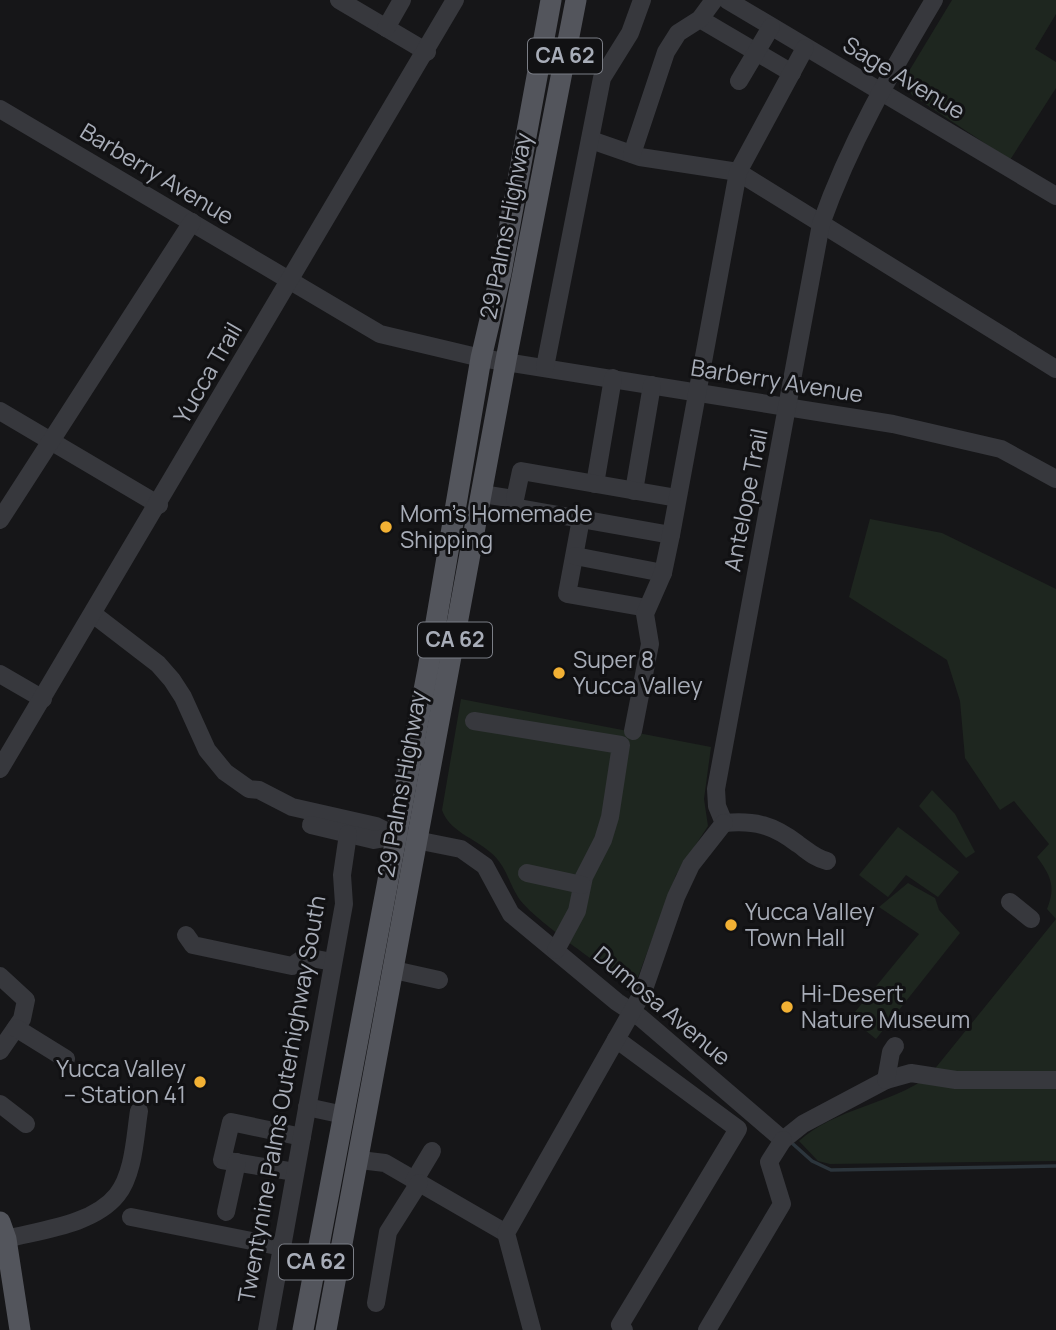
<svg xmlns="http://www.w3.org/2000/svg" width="1056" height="1330" font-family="Manrope,sans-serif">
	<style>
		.green { fill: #1e261f }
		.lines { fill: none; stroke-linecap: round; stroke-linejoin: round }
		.stream { stroke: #2c353c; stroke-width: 3.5 }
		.minor { stroke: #37383d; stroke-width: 18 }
		.major { stroke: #53555c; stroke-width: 21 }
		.poi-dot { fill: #f2b134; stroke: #111113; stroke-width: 2.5 }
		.labels { text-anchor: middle; stroke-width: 6; stroke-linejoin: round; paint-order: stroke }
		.shield { fill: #111113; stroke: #7b7e86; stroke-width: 2 }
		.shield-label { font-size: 21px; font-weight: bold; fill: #a8adb8 }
		.street-label { font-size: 23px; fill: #a8adb8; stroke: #111113 }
		.poi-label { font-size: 23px; fill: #a8adb8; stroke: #111113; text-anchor: start }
	</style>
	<rect width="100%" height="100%" fill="#161618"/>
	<!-- green -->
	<g class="green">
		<polygon points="952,0 1056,0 1056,14 1035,49 1056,62 1056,88 1010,160 912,95 903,81"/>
		<path d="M870,519L942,533L1056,589V1161L830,1164L818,1161L799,1141C835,1108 890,1105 929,1076L1056,919L1047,909C1056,887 1051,876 1037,857L1049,844L1014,801L1000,810L965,758L960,701L947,660L849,597Z"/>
		<path d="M461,699L711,747L704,799L708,826L676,875L638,977L620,980C598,963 530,917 518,897C508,881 506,865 490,852C474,838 449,831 442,810Z"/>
		<polygon points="932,790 955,814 975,852 966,858 919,806"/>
		<polygon points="898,827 959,872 938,897 906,875 888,897 859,875"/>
		<polygon points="908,883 935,898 939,910 960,933 876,1039 850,1018 919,934 879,907"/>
	</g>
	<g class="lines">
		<!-- stream -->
		<polyline class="stream" points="793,1144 812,1161 831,1170 1056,1166"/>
		<!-- minor -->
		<g class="minor">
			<polyline points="339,0 427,52"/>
			<polyline points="727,0 1056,196"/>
			<polyline points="700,19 792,73"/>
			<polyline points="386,28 402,0"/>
			<polyline points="739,81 771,27"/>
			<polyline points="0,109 380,334 481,358 893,424 1001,449 1056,479"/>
			<polyline points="591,140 640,157 738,172 1056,369"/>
			<polyline points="632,154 666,52 678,33 700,19 714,0"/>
			<polyline points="545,367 602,78 630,33 642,0"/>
			<polyline points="0,411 159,505"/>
			<polyline points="595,484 613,378"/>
			<polyline points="634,491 652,385"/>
			<polyline points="482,494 515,499 513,507 671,535"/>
			<polyline points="515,499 521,471 677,498"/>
			<polyline points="581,519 567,594 647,608"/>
			<polyline points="0,520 192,222"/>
			<polyline points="575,556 663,573"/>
			<polyline points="93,614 158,664 172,680 183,697 207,750 225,772 249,789 259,790 292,807 376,826 396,836 461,849 485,866 511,914 617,1002 641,1018 783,1140 803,1124 886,1080 911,1073 956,1080 1056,1080"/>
			<polyline points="0,674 43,699"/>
			<polyline points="474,721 621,745 610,817 603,840 584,877 577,911 556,950"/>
			<polyline points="633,731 650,644 645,614 663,573 671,535 738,172 805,48"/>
			<polyline points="0,769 455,0"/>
			<path d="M724,823L717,806L716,789L821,224C850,142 890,74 934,0"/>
			<path d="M724,823C755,820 773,825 798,844C808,851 815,858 827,861"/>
			<polyline points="311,825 374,840 396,836"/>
			<polyline points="527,873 582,885"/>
			<polyline points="1010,902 1031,919"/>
			<polyline points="186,935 193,945 292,966 305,957 333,962"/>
			<polyline points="394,970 439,980"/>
			<polyline points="0,976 26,1000 22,1019 0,1051"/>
			<polyline points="16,1028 66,1059"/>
			<polyline points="616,1039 738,1129 620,1325 624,1330"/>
			<polyline points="886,1080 891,1052 895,1046"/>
			<polyline points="0,1104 26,1124"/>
			<polyline points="307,1107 344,1115"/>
			<polyline points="360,1160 385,1163 506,1233"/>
			<polyline points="295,1172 222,1160 231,1122 302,1137"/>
			<polyline points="414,1181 432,1151"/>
			<polyline points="226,1212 237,1162"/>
			<polyline points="131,1217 282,1247"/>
			<path d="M6,1239C40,1230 93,1225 117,1195C134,1174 135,1136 139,1111"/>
			<polyline points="376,1303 388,1232 419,1183"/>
			<polyline points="267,1330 344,904 342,875 348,834"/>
			<polyline points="532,1330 506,1233 643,992 676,897 691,865 724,823"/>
			<polyline points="707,1330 782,1204 769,1162 783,1140"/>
		</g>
		<!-- major -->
		<g class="major">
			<polyline points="0,1222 6,1239 20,1330"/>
			<polyline points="303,1330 428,669 481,358 501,273 551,0"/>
			<polyline points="326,1330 506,360 576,0"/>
		</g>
	</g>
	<!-- markers -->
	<g class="poi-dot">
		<circle cx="386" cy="527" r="7"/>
		<circle cx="559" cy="673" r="7"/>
		<circle cx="731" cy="925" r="7"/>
		<circle cx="787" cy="1007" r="7"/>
		<circle cx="200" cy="1082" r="7"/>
	</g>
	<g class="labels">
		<!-- shield labels -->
		<g class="shield">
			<rect x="528" y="38.5" width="74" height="35" rx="5"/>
			<rect x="418" y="622.5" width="74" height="35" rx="5"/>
			<rect x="279" y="1244.5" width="74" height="35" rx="5"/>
		</g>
		<g class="shield-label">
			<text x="565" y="63">CA 62</text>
			<text x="455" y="647">CA 62</text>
			<text x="316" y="1269">CA 62</text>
		</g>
		<!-- street labels -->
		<g class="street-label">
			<text transform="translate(904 78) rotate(31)" y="8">Sage Avenue</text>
			<text transform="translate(157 174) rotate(31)" y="8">Barberry Avenue</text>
			<text transform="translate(506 226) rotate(-79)" y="8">29 Palms Highway</text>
			<text transform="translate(208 373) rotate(-60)" y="8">Yucca Trail</text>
			<text transform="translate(777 381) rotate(9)" y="8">Barberry Avenue</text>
			<text transform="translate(746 500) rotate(-79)" y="8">Antelope Trail</text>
			<text transform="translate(402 784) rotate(-80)" y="8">29 Palms Highway</text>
			<text transform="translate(662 1006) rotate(40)" y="8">Dumosa Avenue</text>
			<text transform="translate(282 1099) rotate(-80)" y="8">Twentynine Palms Outerhighway South</text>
		</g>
		<!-- poi labels -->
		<g class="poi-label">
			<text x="400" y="522">Mom's Homemade<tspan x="400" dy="26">Shipping</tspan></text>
			<text x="573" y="668">Super 8<tspan x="573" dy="26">Yucca Valley</tspan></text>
			<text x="745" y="920">Yucca Valley<tspan x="745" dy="26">Town Hall</tspan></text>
			<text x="801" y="1002">Hi-Desert<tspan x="801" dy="26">Nature Museum</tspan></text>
			<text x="186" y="1077" text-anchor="end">Yucca Valley<tspan x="186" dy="26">– Station 41</tspan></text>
		</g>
	</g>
</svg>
